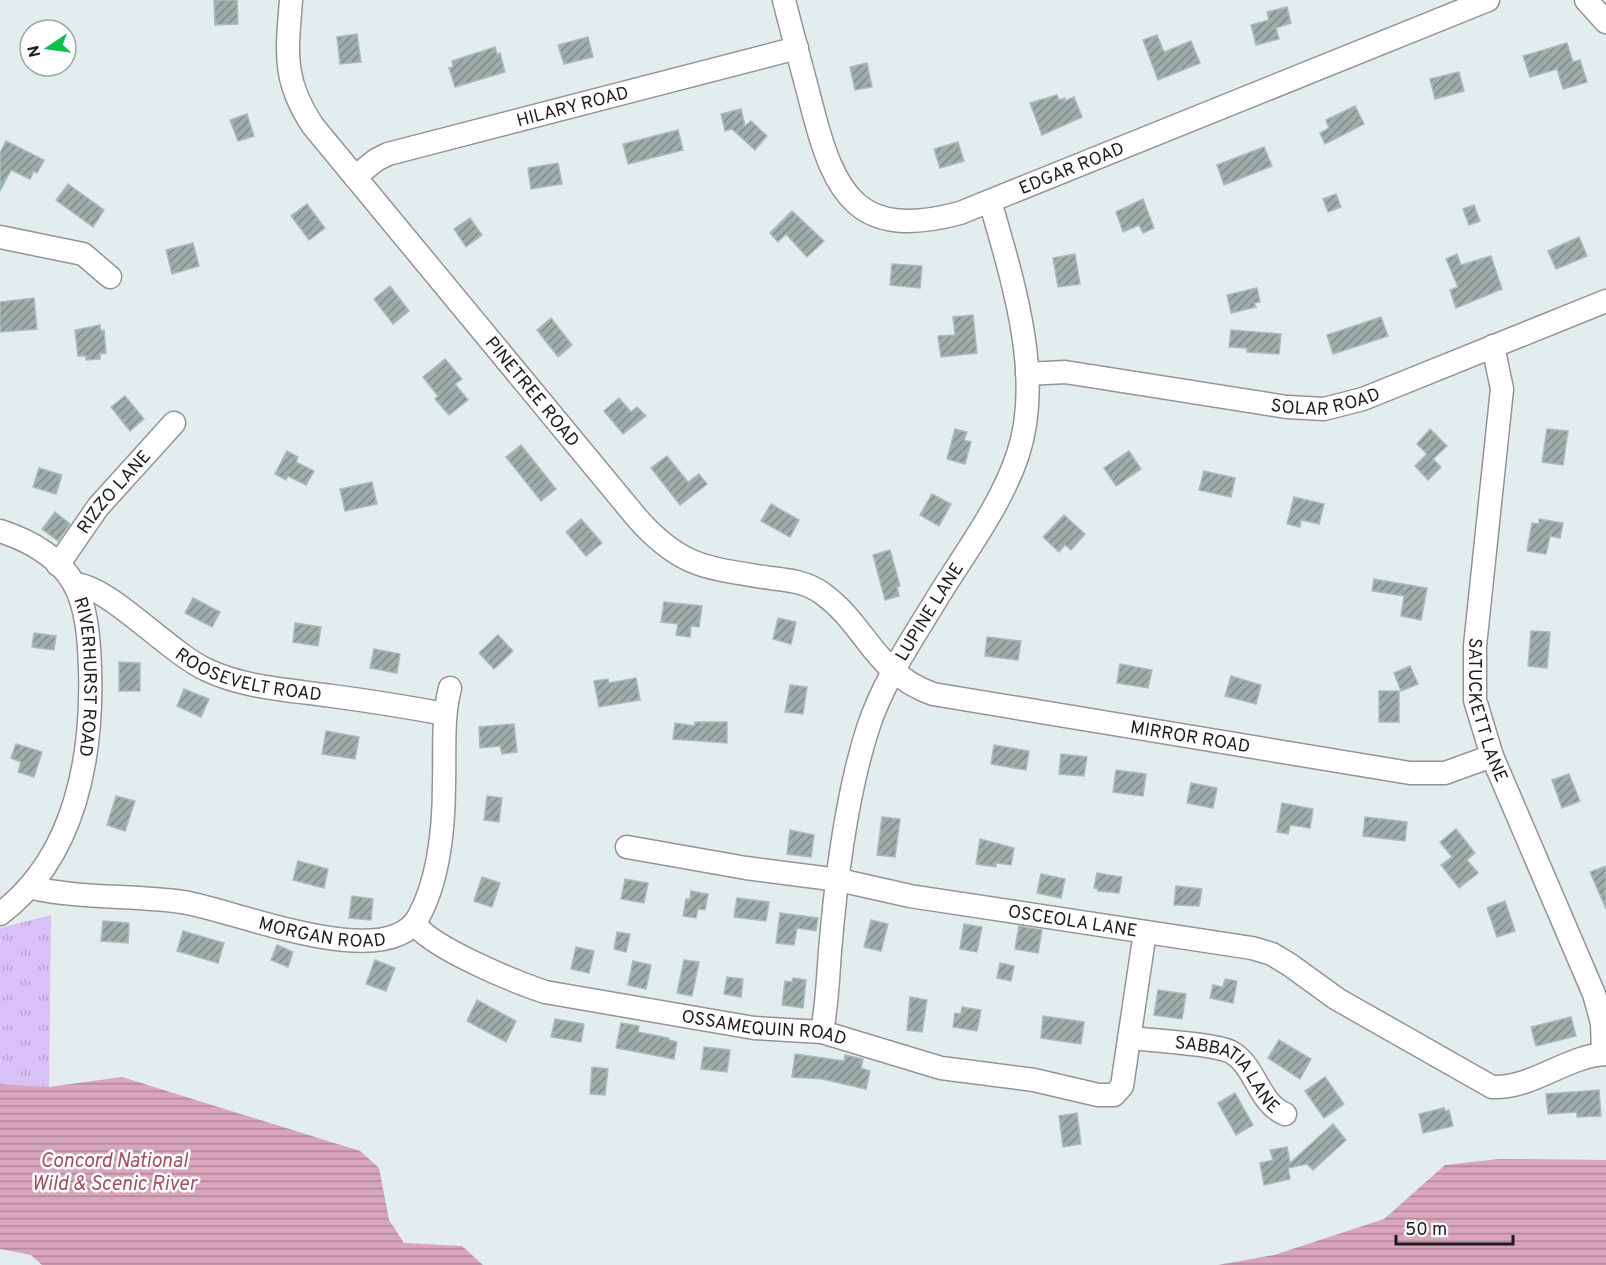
<svg xmlns="http://www.w3.org/2000/svg" width="1606" height="1265" font-family="Overpass,sans-serif">
	<style>
		.park { fill: url(#park-tufts) }
		.water { fill: url(#water-rules) }
		.building { fill: url(#building-hatch); stroke: #a6beb9; stroke-width: 1.5 }
		.lines { fill: none; stroke-linecap: round; stroke-linejoin: round }
		.minor-casing { stroke: #949494; stroke-width: 25 }
		.minor { stroke: #fff; stroke-width: 22 }
		.labels { text-anchor: middle; stroke-width: 5; stroke-linejoin: round; paint-order: stroke }
		.street-label { font-size: 18px; fill: #1d1d1d; stroke: #fff }
		.water-label { font-size: 20px; font-style: italic; fill: #a74e5c; stroke: #fff }
	</style>
	<defs>
		<pattern id="park-tufts" width="24" height="20" patternUnits="userSpaceOnUse" patternTransform="scale(1.5)"><rect width="24" height="20" fill="#d8c1f6"/><path d="M3 7l-1-3M5 7V3M7 7l1-3M15 17l-1-3M17 17v-4M19 17l1-3" fill="none" stroke="#b9a5d2"/></pattern>
		<pattern id="water-rules" width="6" height="5" patternUnits="userSpaceOnUse" patternTransform="scale(1.5)"><rect width="6" height="5" fill="#d9a5bb"/><path d="M0 2.5h6" fill="none" stroke="#af8697"/></pattern>
		<pattern id="building-hatch" width="6" height="6" patternUnits="userSpaceOnUse" patternTransform="scale(1.5)"><rect width="6" height="6" fill="#9faca9"/><path d="M-1 1l2-2M0 6l6-6M5 7l2-2" fill="none" stroke="#818b89"/></pattern>
	</defs>
	<rect width="100%" height="100%" fill="#e3edee"/>
	<!-- park -->
	<polygon class="park" points="51,915 49,1087 0,1084 0,928"/>
	<!-- water -->
	<g class="water">
		<polygon points="122,1077 360,1151 379,1168 389,1220 404,1243 462,1246 483,1265 42,1265 31,1255 0,1249 0,1084 49,1087"/>
		<polygon points="1499,1159 1606,1160 1606,1265 1218,1265 1274,1255 1384,1219 1445,1165"/>
	</g>
	<!-- building -->
	<g class="building">
		<polygon points="214,0 237,0 238,24 215,25"/>
		<polygon points="1287,7 1291,23 1276,28 1279,39 1256,45 1251,25 1269,20 1267,12"/>
		<polygon points="357,34 361,62 340,64 337,37"/>
		<polygon points="1157,35 1164,52 1191,41 1200,63 1158,80 1143,40"/>
		<polygon points="588,37 593,57 564,64 558,45"/>
		<polygon points="1567,43 1573,62 1580,60 1587,82 1563,89 1557,69 1530,77 1523,56"/>
		<polygon points="495,47 497,54 500,53 505,72 455,87 449,68 453,67 452,61"/>
		<polygon points="867,63 872,87 855,90 850,67"/>
		<polygon points="1459,72 1464,91 1435,99 1430,79"/>
		<polygon points="1057,95 1059,100 1065,98 1065,101 1074,97 1082,117 1042,135 1030,103"/>
		<polygon points="1355,106 1364,124 1325,144 1320,133 1329,128 1326,120"/>
		<polygon points="741,109 745,126 751,121 767,136 755,150 732,129 725,131 721,114"/>
		<polygon points="247,114 254,136 238,141 230,120"/>
		<polygon points="678,130 683,150 628,164 623,144"/>
		<polygon points="6,141 44,160 37,173 34,171 30,179 11,170 0,191 0,153"/>
		<polygon points="958,142 964,161 940,168 934,149"/>
		<polygon points="1264,147 1272,166 1224,185 1217,165"/>
		<polygon points="558,163 562,184 531,189 528,168"/>
		<polygon points="68,184 104,210 93,227 56,200"/>
		<polygon points="1336,194 1341,207 1328,212 1323,199"/>
		<polygon points="1143,199 1154,228 1143,233 1139,225 1123,232 1116,212"/>
		<polygon points="307,204 325,228 309,240 291,216"/>
		<polygon points="1474,205 1480,221 1469,225 1463,209"/>
		<polygon points="792,211 824,241 807,257 786,234 778,242 770,233"/>
		<polygon points="470,218 482,235 466,247 454,229"/>
		<polygon points="1579,237 1587,256 1556,269 1548,251"/>
		<polygon points="193,243 199,266 172,274 166,250"/>
		<polygon points="1075,254 1080,284 1058,287 1053,258"/>
		<polygon points="1457,254 1461,265 1491,256 1502,289 1456,308 1450,290 1458,287 1446,259"/>
		<polygon points="892,264 922,266 920,288 890,285"/>
		<polygon points="390,286 409,311 393,324 374,299"/>
		<polygon points="1257,288 1260,302 1254,303 1256,307 1231,313 1227,295"/>
		<polygon points="34,298 37,329 0,332 0,302"/>
		<polygon points="973,315 977,353 941,357 938,336 955,335 953,317"/>
		<polygon points="1381,317 1388,336 1333,354 1327,335"/>
		<polygon points="551,318 572,345 558,357 537,330"/>
		<polygon points="100,325 101,331 104,330 106,353 100,354 100,359 86,360 86,356 78,356 75,330"/>
		<polygon points="1231,330 1281,334 1279,354 1247,352 1247,348 1229,347"/>
		<polygon points="445,359 462,379 455,384 468,400 449,415 435,399 438,396 423,377"/>
		<polygon points="125,396 144,419 130,431 111,407"/>
		<polygon points="619,398 631,412 637,407 646,416 623,434 604,411"/>
		<polygon points="955,429 967,432 964,440 971,442 965,464 947,459"/>
		<polygon points="1430,429 1447,446 1433,459 1441,467 1428,480 1415,466 1427,454 1417,444"/>
		<polygon points="1547,429 1568,431 1563,465 1542,462"/>
		<polygon points="521,445 556,489 541,501 506,457"/>
		<polygon points="287,451 298,457 296,462 314,471 306,485 288,476 286,480 275,474"/>
		<polygon points="1129,451 1141,469 1116,486 1104,468"/>
		<polygon points="667,456 688,482 699,474 707,484 680,505 651,468"/>
		<polygon points="39,468 62,475 56,494 33,487"/>
		<polygon points="1204,471 1235,478 1231,497 1199,490"/>
		<polygon points="372,482 377,504 345,511 340,489"/>
		<polygon points="932,494 951,504 939,526 920,515"/>
		<polygon points="1294,497 1324,504 1319,524 1301,520 1300,527 1287,524"/>
		<polygon points="771,504 799,520 790,537 761,521"/>
		<polygon points="55,512 70,524 58,541 42,529"/>
		<polygon points="1064,515 1085,534 1071,550 1065,545 1059,552 1043,537"/>
		<polygon points="581,519 602,543 586,556 566,532"/>
		<polygon points="1539,519 1563,523 1560,538 1550,536 1546,554 1527,551 1532,523 1539,524"/>
		<polygon points="890,550 900,586 897,587 899,596 885,600 873,555"/>
		<polygon points="1374,579 1427,588 1421,620 1401,616 1404,596 1372,591"/>
		<polygon points="193,598 220,612 212,627 185,613"/>
		<polygon points="664,602 702,606 699,627 691,626 690,637 676,635 678,624 661,622"/>
		<polygon points="778,618 796,622 791,644 773,639"/>
		<polygon points="295,623 321,627 318,646 293,642"/>
		<polygon points="1531,631 1550,632 1547,668 1528,666"/>
		<polygon points="34,633 56,636 54,650 32,647"/>
		<polygon points="498,635 513,651 494,669 479,653"/>
		<polygon points="987,637 1021,641 1018,660 985,656"/>
		<polygon points="374,649 400,654 397,673 370,668"/>
		<polygon points="119,662 140,663 140,691 119,691"/>
		<polygon points="1120,664 1152,670 1148,688 1117,683"/>
		<polygon points="1410,666 1418,684 1401,691 1394,673"/>
		<polygon points="1231,676 1261,685 1256,704 1225,696"/>
		<polygon points="636,678 640,700 599,707 594,681 608,679 609,683"/>
		<polygon points="790,685 807,687 803,714 785,712"/>
		<polygon points="184,689 209,699 201,717 177,706"/>
		<rect x="1379" y="691" width="20" height="31"/>
		<polygon points="695,722 727,722 727,743 673,739 675,723 695,726"/>
		<polygon points="514,724 517,752 502,754 500,746 480,748 479,727"/>
		<polygon points="326,731 359,737 355,759 322,754"/>
		<polygon points="16,744 42,752 34,777 18,772 21,762 11,758"/>
		<polygon points="994,745 1029,751 1026,770 991,764"/>
		<polygon points="1061,754 1087,757 1084,776 1059,774"/>
		<polygon points="1116,770 1146,774 1143,796 1113,792"/>
		<polygon points="1569,774 1580,801 1562,808 1552,780"/>
		<polygon points="1191,783 1217,788 1213,808 1187,803"/>
		<polygon points="116,796 135,801 125,831 107,825"/>
		<polygon points="487,796 502,798 499,822 484,820"/>
		<polygon points="1282,803 1313,809 1310,828 1290,825 1288,834 1277,832"/>
		<polygon points="882,817 900,819 895,857 877,855"/>
		<polygon points="1365,817 1407,822 1405,841 1363,836"/>
		<polygon points="1456,829 1475,853 1467,860 1478,873 1459,888 1441,865 1452,857 1440,842"/>
		<polygon points="790,830 814,835 811,857 787,854"/>
		<polygon points="980,839 1014,848 1011,865 996,863 996,867 976,864"/>
		<polygon points="298,861 328,869 324,888 293,880"/>
		<polygon points="1606,866 1606,909 1590,872"/>
		<polygon points="1097,873 1122,877 1119,893 1098,891 1098,889 1094,888"/>
		<polygon points="1041,874 1065,879 1061,898 1037,893"/>
		<polygon points="482,877 500,883 492,907 474,901"/>
		<polygon points="625,879 648,883 644,903 621,899"/>
		<polygon points="1176,886 1202,889 1199,906 1174,905"/>
		<polygon points="691,891 708,894 705,910 698,909 696,918 683,916 686,899 690,899"/>
		<polygon points="352,896 373,899 371,920 349,918"/>
		<polygon points="737,898 769,902 766,921 734,917"/>
		<polygon points="1505,901 1515,931 1497,937 1487,908"/>
		<polygon points="780,913 818,918 816,931 797,928 794,945 776,943"/>
		<polygon points="871,920 888,924 881,951 864,947"/>
		<polygon points="103,921 129,923 128,943 101,941"/>
		<polygon points="964,924 982,927 977,952 960,949"/>
		<polygon points="1019,926 1042,930 1038,953 1015,949"/>
		<polygon points="183,931 224,943 218,963 177,951"/>
		<polygon points="617,932 630,934 626,952 614,949"/>
		<polygon points="277,945 293,952 288,967 271,960"/>
		<polygon points="576,947 594,951 589,973 571,969"/>
		<polygon points="375,960 395,968 386,991 366,984"/>
		<polygon points="684,960 699,962 692,996 677,993"/>
		<polygon points="633,961 651,965 646,989 628,985"/>
		<polygon points="1000,963 1014,966 1011,981 997,978"/>
		<polygon points="727,977 743,979 741,997 724,994"/>
		<polygon points="793,978 806,980 803,1008 782,1005 785,981 792,982"/>
		<polygon points="1225,979 1237,981 1233,1003 1210,998 1213,985 1223,987"/>
		<polygon points="1158,990 1186,994 1182,1019 1154,1015"/>
		<polygon points="910,997 927,1000 922,1032 907,1030"/>
		<polygon points="477,1000 516,1021 506,1042 467,1021"/>
		<polygon points="962,1007 981,1010 977,1031 953,1027 955,1013 961,1014"/>
		<polygon points="1043,1016 1084,1022 1081,1044 1041,1038"/>
		<polygon points="1571,1017 1576,1036 1536,1046 1531,1027"/>
		<polygon points="555,1019 584,1024 581,1042 551,1037"/>
		<polygon points="621,1023 639,1026 638,1032 669,1038 669,1040 677,1042 674,1059 616,1048"/>
		<polygon points="1279,1040 1311,1059 1300,1079 1268,1058"/>
		<polygon points="704,1047 730,1050 727,1072 701,1069"/>
		<polygon points="795,1054 844,1061 845,1055 863,1059 861,1068 870,1071 866,1089 822,1079 792,1077"/>
		<polygon points="592,1067 608,1069 605,1095 590,1094"/>
		<polygon points="1325,1077 1344,1104 1324,1118 1305,1091"/>
		<polygon points="1599,1090 1601,1116 1577,1117 1577,1112 1548,1114 1546,1094"/>
		<polygon points="1235,1093 1253,1125 1236,1135 1218,1103"/>
		<polygon points="1444,1108 1445,1111 1449,1110 1453,1126 1423,1133 1419,1114"/>
		<polygon points="1077,1113 1081,1144 1063,1147 1059,1116"/>
		<polygon points="1333,1124 1346,1140 1313,1170 1307,1164 1288,1168 1290,1179 1264,1185 1260,1163 1273,1160 1270,1150 1287,1147 1290,1163"/>
	</g>
	<g class="lines">
		<defs>
			<g id="minor">
				<path id="s1" d="M291,0C287,52 282,80 313,126L637,518C681,568 708,568 770,578C789,580 807,582 823,594C867,626 874,673 933,694L1410,773H1445L1492,756"/>
				<path id="s2" d="M784,0C793,36 803,72 812,107C835,197 859,240 960,213L1488,0"/>
				<polyline points="1586,0 1606,22"/>
				<path id="s3" d="M355,177L376,160L388,154L797,48"/>
				<polyline points="0,237 83,254 110,277"/>
				<path id="s4" d="M1493,346L1502,389L1475,646V700L1492,756L1594,994L1602,1023L1603,1054"/>
				<path id="s5" d="M1027,374L1065,372L1287,407L1324,409L1363,399L1606,301"/>
				<path id="s6" d="M0,531C28,540 57,556 73,582C87,606 89,640 90,667C93,756 76,857 0,914"/>
				<path id="s7" d="M58,565L98,507L174,423"/>
				<path id="s8" d="M74,584C108,585 169,653 207,670C245,688 290,690 332,696C370,701 407,707 445,714"/>
				<path id="s9" d="M627,847L746,868L839,880L910,896L1252,948L1272,954L1290,965L1337,999L1492,1087C1532,1089 1566,1056 1606,1054"/>
				<path id="s10" d="M29,887C78,899 132,895 182,902C232,909 388,976 419,916C440,877 444,826 444,783C445,751 442,719 450,688"/>
				<path id="s11" d="M415,924C432,948 515,982 545,992L754,1028L822,1032L941,1068L1034,1080L1098,1095H1114L1122,1086L1145,932"/>
				<path id="s12" d="M822,1032C827,1005 828,978 830,951C836,879 846,796 868,728C883,682 911,641 936,600C964,554 1001,506 1018,454C1044,376 1012,278 990,201"/>
				<path id="s13" d="M1129,1038C1150,1040 1216,1044 1231,1052C1256,1066 1258,1103 1285,1114"/>
			</g>
		</defs>
		<!-- minor casing -->
		<use href="#minor" class="minor-casing"/>
		<!-- minor -->
		<use href="#minor" class="minor"/>
	</g>
	<g class="labels">
		<!-- street labels -->
		<g class="street-label">
			<text dy="6" stroke="none"><textPath href="#s3" startOffset="231">HILARY ROAD</textPath></text>
			<text dy="6" stroke="none"><textPath href="#s2" startOffset="447">EDGAR ROAD</textPath></text>
			<text dy="6" stroke="none"><textPath href="#s1" startOffset="476">PINETREE ROAD</textPath></text>
			<text dy="6" stroke="none"><textPath href="#s5" startOffset="302">SOLAR ROAD</textPath></text>
			<text dy="6" stroke="none"><textPath href="#s7" startOffset="92">RIZZO LANE</textPath></text>
			<text dy="6" stroke="none"><textPath href="#s12" startOffset="440">LUPINE LANE</textPath></text>
			<text dy="6" stroke="none"><textPath href="#s8" startOffset="201">ROOSEVELT ROAD</textPath></text>
			<text dy="6" stroke="none"><textPath href="#s6" startOffset="188">RIVERHURST ROAD</textPath></text>
			<text dy="6" stroke="none"><textPath href="#s4" startOffset="368">SATUCKETT LANE</textPath></text>
			<text dy="6" stroke="none"><textPath href="#s1" startOffset="1258">MIRROR ROAD</textPath></text>
			<text dy="6" stroke="none"><textPath href="#s9" startOffset="452">OSCEOLA LANE</textPath></text>
			<text dy="6" stroke="none"><textPath href="#s10" startOffset="298">MORGAN ROAD</textPath></text>
			<text dy="6" stroke="none"><textPath href="#s11" startOffset="370">OSSAMEQUIN ROAD</textPath></text>
			<text dy="6" stroke="none"><textPath href="#s13" startOffset="112">SABBATIA LANE</textPath></text>
		</g>
		<!-- water labels -->
		<g class="water-label">
			<text x="114" y="1167">Concord National<tspan x="114" dy="23">Wild &amp; Scenic River</tspan></text>
		</g>
	</g>
	<!-- north arrow -->
	<g transform="translate(48 48) rotate(257)"><circle r="28" fill="#ffffff" stroke="#a5a5a5" stroke-width="1.5"/>
	<path d="M0-4.5L10 22L0 15L-10 22Z" fill="#0abf4a"/>
	<text y="-9" font-size="16" font-weight="bold" text-anchor="middle" fill="#1d1d1d">N</text>
	</g>
	<!-- scale -->
	<path d="M1396 1235v9h117v-9" fill="none" stroke="#1d1d1d" stroke-width="3"/>
	<text x="1405" y="1235" font-size="18" fill="#1d1d1d" stroke="#ffffff" stroke-width="4.5" paint-order="stroke">50 m</text>
</svg>
